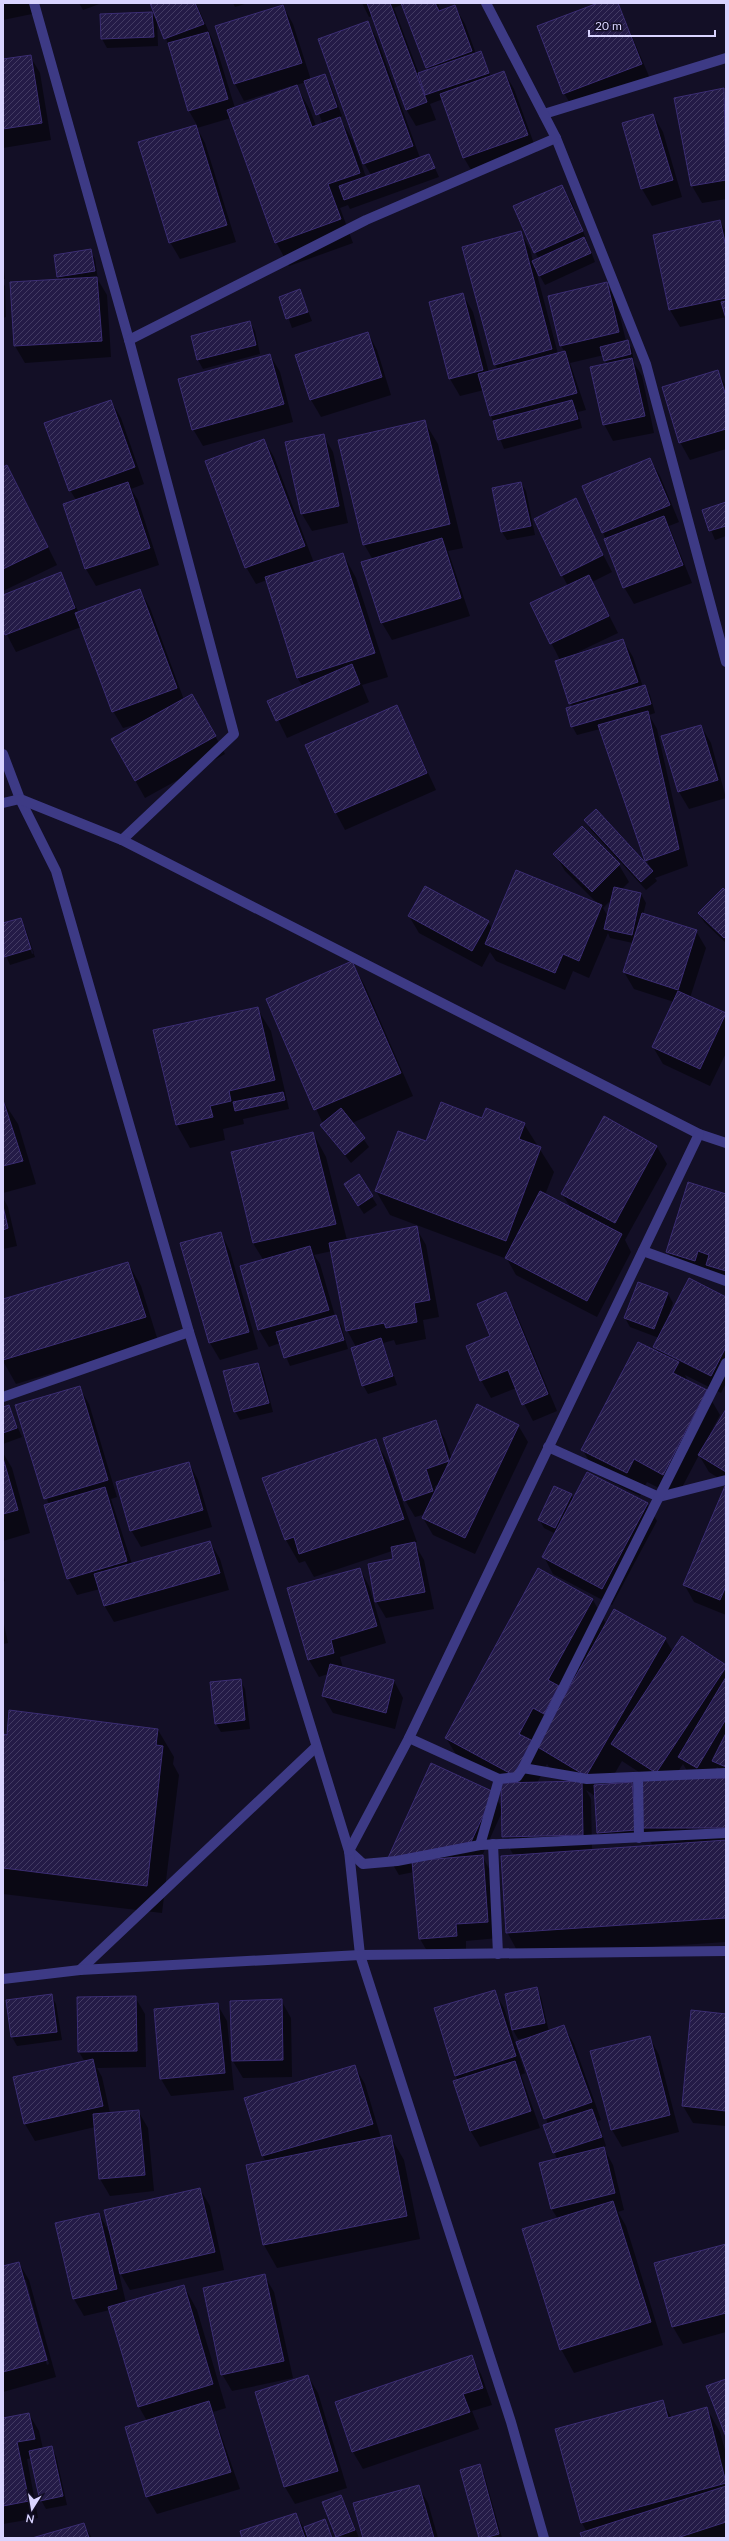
<svg xmlns="http://www.w3.org/2000/svg" width="729" height="2541" font-family="Lato,sans-serif">
	<style>
		.shadow { fill: #0007; fill-rule: evenodd }
		.building { fill: url(#building-hatch); stroke: #3b2d73 }
		.lines { fill: none; stroke-linecap: round; stroke-linejoin: round }
		.service { stroke: #3d3a85; stroke-width: 10 }
		.minor { stroke: #3d3a85; stroke-width: 10 }
	</style>
	<defs>
		<pattern id="building-hatch" width="6" height="6" patternUnits="userSpaceOnUse"><rect width="6" height="6" fill="#241b47"/><path d="M-1 1l2-2M0 6l6-6M5 7l2-2" fill="none" stroke="#433b63"/></pattern>
	</defs>
	<rect width="100%" height="100%" fill="#130f26"/>
	<!-- shadow -->
	<g class="shadow">
		<polygon points="3,3 30,3 32,14 3,20"/>
		<polygon points="79,3 102,3 83,10"/>
		<path d="M151,3H196L217,50L235,108L292,88L291,86L244,101L235,84L283,6L293,24L311,80L325,75L330,84L342,116L339,117L353,141L366,177L371,175L364,163L368,22L377,39L420,158L429,155L439,177L350,209L348,205L340,208L353,243L289,266L276,242L231,118L197,128L205,143L236,242L180,259L170,242L139,143L197,125L189,111L170,48ZM306,82L323,124L316,126L310,110L296,85Z"/>
		<polygon points="233,3 248,3 235,7"/>
		<path d="M362,3H438L441,12L455,7L465,24L476,54L480,53L491,77L504,72L514,89L537,152L474,175L464,158L443,99L430,104L436,120L416,126L406,109L373,16L369,17ZM403,4L429,71L419,74L394,8Z"/>
		<polygon points="601,3 618,3 651,81 574,110 564,93"/>
		<polygon points="152,13 157,21 158,46 107,48 102,39"/>
		<polygon points="30,56 40,73 51,140 3,148 3,60"/>
		<polygon points="724,89 726,93 726,199 702,203 692,186 675,99"/>
		<polygon points="653,115 663,132 682,197 652,206 642,189 623,123"/>
		<polygon points="562,186 572,203 595,262 545,285 535,267 558,354 565,352 561,346 549,296 606,283 616,300 626,341 632,349 634,363 642,376 654,433 613,441 604,424 607,364 604,355 570,363 586,410 578,412 582,428 504,449 491,416 484,390 460,396 450,379 430,302 463,295 473,312 489,373 498,370 495,364 520,232 530,249 533,261 539,259 535,252"/>
		<polygon points="720,221 726,232 726,317 680,327 670,310"/>
		<polygon points="90,250 95,259 98,280 107,295 111,357 25,363 15,346 60,280 58,276"/>
		<polygon points="3,260 5,279 3,279"/>
		<polygon points="3,283 5,286 6,317 3,318"/>
		<polygon points="300,291 312,321 292,328 281,297"/>
		<polygon points="250,322 255,331 260,354 203,369 198,360 192,337"/>
		<polygon points="368,333 377,350 391,395 321,417 311,400 297,356"/>
		<polygon points="270,355 280,372 293,422 203,446 193,429"/>
		<polygon points="717,371 726,386 726,449 690,460 680,442"/>
		<polygon points="111,401 121,418 144,484 131,489 138,500 159,565 96,586 86,569 64,504 76,500 70,490"/>
		<polygon points="424,421 438,444 463,548 448,551 470,616 392,640 382,623 362,563 373,560 364,544"/>
		<polygon points="323,435 333,452 348,523 312,531 302,514 287,443"/>
		<polygon points="264,440 274,457 314,563 343,554 356,578 388,677 362,685 369,702 287,738 269,701 303,687 297,677 267,580 256,584 246,567"/>
		<polygon points="650,459 660,476 679,522 669,526 692,583 634,604 624,587 603,532"/>
		<polygon points="7,466 57,565 3,591 3,468"/>
		<polygon points="521,483 526,491 535,535 507,540 502,532"/>
		<polygon points="575,500 612,572 592,582 618,633 576,653 623,640 633,657 643,687 645,686 650,695 655,713 649,715 657,729 688,866 655,878 657,881 646,890 590,829 585,820 650,869 600,729 577,735 572,726 572,707 560,660 531,603 568,586 562,575"/>
		<polygon points="726,503 726,536 715,540 703,510"/>
		<polygon points="60,574 79,613 140,590 150,608 184,700 202,712 225,754 145,798 112,739 142,723 123,728 113,711 81,627 16,652 3,627 3,596"/>
		<polygon points="397,706 436,790 345,830 336,813"/>
		<polygon points="701,726 711,743 726,798 689,809 679,792"/>
		<path d="M582,827L619,865L629,882L621,890L641,894L646,903L643,915L696,931L706,948L690,998L726,1015V1053L710,1086L663,1064L653,1047L674,1002L634,989L624,972L633,943L610,938L608,933L589,978L573,971L565,990L496,961L490,952L482,967L419,933L409,916L488,922L492,929L599,905L565,871L555,854ZM612,899L608,917L603,908Z"/>
		<polygon points="726,892 726,943 704,922 699,913"/>
		<path d="M21,919L35,957L10,965L3,949V924ZM23,927H25L34,953L32,954Z"/>
		<polygon points="352,963 365,986 413,1096 352,1123 369,1147 351,1163 321,1125 323,1124 267,1000"/>
		<polygon points="257,1008 271,1031 289,1109 243,1119 244,1124 223,1129 225,1140 190,1148 177,1125 154,1031"/>
		<polygon points="3,1101 18,1124 36,1184 3,1193"/>
		<polygon points="604,1118 657,1147 667,1164 625,1240 631,1252 597,1317 516,1275 507,1259 390,1215 376,1191 398,1132 427,1143 482,1119 524,1124 554,1172 545,1195 571,1208 562,1194"/>
		<polygon points="313,1133 326,1157 347,1240 416,1228 426,1245 439,1317 423,1320 426,1339 396,1345 394,1340 383,1343 397,1385 368,1394 363,1385 356,1347 347,1330 332,1251 314,1255 320,1264 335,1316 341,1325 348,1349 290,1366 280,1343 269,1347 259,1330 264,1261 253,1243 232,1152"/>
		<polygon points="359,1176 377,1205 364,1214 350,1193"/>
		<polygon points="726,1195 726,1285 717,1282 708,1268 704,1277 677,1269 667,1251"/>
		<polygon points="3,1198 8,1207 17,1246 3,1249"/>
		<polygon points="221,1233 230,1251 258,1349 220,1360 210,1343 181,1244"/>
		<polygon points="128,1263 141,1286 158,1341 16,1384 3,1361 3,1301"/>
		<polygon points="505,1293 515,1310 557,1411 533,1421 516,1388 491,1398 481,1380"/>
		<polygon points="668,1294 673,1303 664,1328 726,1298 726,1383 721,1393 685,1375 689,1383 706,1391 720,1415 708,1437 726,1410 726,1483 709,1472 699,1455 677,1497 647,1482 640,1496 596,1474 583,1450 658,1353 655,1347 659,1338 630,1327 625,1318"/>
		<polygon points="258,1364 263,1373 273,1412 240,1420 235,1411"/>
		<polygon points="79,1387 89,1404 117,1497 111,1499 132,1564 210,1542 220,1559 229,1590 114,1622 104,1605 100,1589 77,1595 68,1578 49,1505 17,1406"/>
		<polygon points="8,1406 22,1437 3,1444 3,1408"/>
		<path d="M435,1422L445,1439L452,1459L518,1425L528,1442L475,1554L433,1535L423,1518L426,1514L415,1517L405,1500ZM440,1484L436,1491L435,1486Z"/>
		<polygon points="375,1440 389,1464 417,1542 414,1543 424,1560 434,1609 386,1618 376,1601 394,1560 392,1551 314,1577 305,1561 299,1563 286,1540 264,1479"/>
		<polygon points="3,1453 12,1468 30,1533 3,1541"/>
		<polygon points="189,1463 198,1480 212,1527 141,1547 131,1530"/>
		<polygon points="726,1487 726,1615 694,1602 684,1584"/>
		<polygon points="571,1495 574,1500 647,1504 657,1521 612,1605 553,1574 544,1557 556,1534 544,1528 539,1519"/>
		<polygon points="360,1569 369,1586 386,1643 340,1657 343,1668 394,1681 403,1698 395,1729 333,1713 323,1696 328,1674 319,1677 309,1660 289,1589"/>
		<polygon points="3,1573 5,1581 3,1582"/>
		<path d="M593,1600L606,1624L665,1639L673,1652L726,1666V1773L717,1767L710,1779H726V1942L520,1956L507,1932L520,1854H513L503,1837L502,1812L482,1856L492,1874L498,1938L466,1941V1953L430,1956L420,1939L414,1872L399,1875L389,1858L493,1793L502,1808V1784L460,1761L446,1738ZM622,1761L651,1780L642,1828L653,1846L592,1850L591,1799L586,1790L595,1796L598,1833L603,1842L641,1839L637,1792L632,1783L608,1785ZM547,1764L551,1770L572,1782L537,1783ZM683,1764L689,1774L673,1779Z"/>
		<polygon points="3,1620 8,1643 3,1644"/>
		<polygon points="240,1680 245,1689 250,1729 221,1732 216,1724"/>
		<polygon points="158,1730 174,1757 173,1764 179,1775 162,1913 3,1894 3,1735"/>
		<polygon points="536,1988 541,1997 549,2032 564,2027 574,2044 601,2120 598,2121 606,2146 603,2147 613,2165 624,2210 618,2212 626,2226 663,2345 574,2373 561,2349 558,2219 551,2208 557,2159 544,2126 548,2124 518,2043 538,2036 518,2039 513,2030 506,1995"/>
		<polygon points="494,1991 504,2008 525,2073 521,2075 540,2128 480,2147 470,2130 456,2075"/>
		<polygon points="51,1995 56,2004 62,2040 17,2046 12,2037 8,2001"/>
		<polygon points="135,1997 145,2014 146,2067 97,2068 102,2077 110,2113 138,2111 148,2128 154,2191 110,2196 100,2179 95,2127 35,2141 25,2124 85,2062 79,2052"/>
		<polygon points="281,2000 291,2018 292,2077 243,2078 231,2058"/>
		<polygon points="217,2004 227,2021 234,2090 171,2096 161,2079"/>
		<polygon points="726,2015 726,2126 693,2123 683,2106"/>
		<polygon points="650,2038 659,2055 679,2132 622,2147 612,2130"/>
		<polygon points="355,2067 365,2084 381,2138 390,2136 404,2160 420,2239 277,2268 264,2245 247,2166 266,2162 263,2156"/>
		<polygon points="200,2189 210,2206 224,2270 130,2290 118,2269 126,2303 184,2286 197,2310 226,2408 213,2412 240,2489 157,2514 147,2497 126,2428 147,2421 139,2407 110,2310 84,2316 74,2299 56,2224 99,2214 111,2235"/>
		<polygon points="726,2245 726,2332 683,2344 673,2327 656,2264"/>
		<path d="M19,2263L29,2280L56,2377L3,2392V2267ZM23,2280H26L49,2364L47,2365Z"/>
		<polygon points="264,2275 274,2292 293,2378 232,2391 222,2374"/>
		<polygon points="471,2357 481,2374 492,2405 472,2411 479,2429 363,2469 353,2452 336,2403"/>
		<polygon points="308,2376 318,2393 347,2488 295,2504 285,2487 256,2392"/>
		<polygon points="662,2401 672,2418 707,2409 720,2432 726,2454 726,2538 583,2538 587,2532 582,2523"/>
		<polygon points="29,2414 39,2431 43,2449 51,2447 56,2456 67,2505 46,2509 41,2500 32,2458 27,2459 38,2518 3,2524 3,2419"/>
		<polygon points="479,2466 484,2474 502,2538 480,2538"/>
		<polygon points="418,2486 428,2503 438,2538 364,2538"/>
		<polygon points="341,2496 346,2505 359,2538 337,2536"/>
		<polygon points="296,2514 306,2532 324,2520 332,2538 244,2538"/>
		<polygon points="84,2525 92,2538 36,2538"/>
	</g>
	<!-- building -->
	<g class="building">
		<polygon points="150,3 195,3 204,24 164,39"/>
		<polygon points="367,3 390,3 427,102 406,110"/>
		<polygon points="401,3 435,3 439,11 455,5 472,51 426,68"/>
		<polygon points="598,3 618,3 642,64 563,94 537,26"/>
		<polygon points="283,5 302,63 234,84 215,26"/>
		<polygon points="152,12 154,37 101,39 100,14"/>
		<polygon points="368,21 413,146 363,164 318,39"/>
		<polygon points="208,32 228,99 188,111 168,43"/>
		<polygon points="481,51 489,73 425,95 418,73"/>
		<polygon points="31,55 42,123 3,129 3,59"/>
		<polygon points="504,71 528,135 463,158 440,94"/>
		<polygon points="325,74 337,107 316,115 304,81"/>
		<polygon points="297,85 312,127 340,117 360,173 328,184 341,219 275,243 227,110"/>
		<polygon points="724,88 726,180 691,186 674,98"/>
		<polygon points="653,114 673,180 641,189 622,123"/>
		<polygon points="196,125 227,225 169,243 138,142"/>
		<polygon points="429,154 435,168 344,200 339,186"/>
		<polygon points="562,185 583,231 534,253 513,206"/>
		<polygon points="720,220 726,247 726,298 669,310 653,235"/>
		<polygon points="521,231 552,349 494,365 462,247"/>
		<polygon points="584,237 591,253 539,276 532,261"/>
		<polygon points="91,249 95,271 57,277 54,255"/>
		<polygon points="97,277 102,341 14,346 10,282"/>
		<polygon points="607,282 619,332 560,346 548,296"/>
		<polygon points="300,289 308,312 286,319 279,297"/>
		<polygon points="463,293 483,370 449,379 429,302"/>
		<polygon points="726,301 726,319 721,302"/>
		<polygon points="250,321 256,345 197,360 191,336"/>
		<polygon points="368,332 382,377 310,400 295,355"/>
		<polygon points="628,340 631,354 604,361 600,347"/>
		<polygon points="565,351 577,393 490,416 478,374"/>
		<polygon points="270,354 284,404 192,430 178,379"/>
		<polygon points="632,358 645,416 603,425 590,367"/>
		<polygon points="718,370 726,396 726,429 679,443 662,387"/>
		<polygon points="111,400 135,467 69,491 44,423"/>
		<polygon points="572,400 578,419 498,440 493,421"/>
		<polygon points="425,420 450,524 363,545 338,440"/>
		<polygon points="324,434 339,506 301,514 285,442"/>
		<polygon points="264,439 305,546 245,568 205,461"/>
		<polygon points="650,458 670,505 602,533 582,486"/>
		<polygon points="7,465 48,547 3,569 3,467"/>
		<polygon points="128,482 150,548 85,569 63,504"/>
		<polygon points="521,482 531,526 501,532 492,488"/>
		<polygon points="576,498 603,555 561,576 534,519"/>
		<polygon points="726,502 726,526 709,531 702,510"/>
		<polygon points="664,516 683,565 623,588 604,539"/>
		<polygon points="442,538 461,598 381,623 361,562"/>
		<polygon points="343,553 375,653 297,678 265,577"/>
		<polygon points="61,572 75,608 5,635 3,630 3,595"/>
		<polygon points="589,575 609,616 550,644 530,603"/>
		<polygon points="140,589 177,688 112,712 75,613"/>
		<polygon points="623,639 638,682 569,704 555,661"/>
		<polygon points="352,664 360,684 276,721 267,701"/>
		<polygon points="645,685 651,704 571,727 566,708"/>
		<polygon points="192,694 216,736 135,781 111,739"/>
		<polygon points="397,705 427,773 335,813 305,745"/>
		<polygon points="648,711 679,849 645,861 598,725"/>
		<polygon points="701,725 718,780 678,792 661,736"/>
		<polygon points="596,809 653,871 641,882 584,820"/>
		<polygon points="582,826 620,864 592,892 553,854"/>
		<polygon points="516,870 602,905 579,961 563,954 555,973 485,944"/>
		<polygon points="425,886 489,921 472,951 408,916"/>
		<polygon points="614,887 641,893 632,935 604,929"/>
		<polygon points="723,888 726,891 726,936 724,938 698,913"/>
		<polygon points="642,913 697,930 678,990 623,972"/>
		<polygon points="21,918 31,949 4,957 3,923"/>
		<polygon points="352,961 401,1073 314,1110 266,999"/>
		<polygon points="678,991 726,1013 700,1069 652,1047"/>
		<polygon points="258,1007 275,1080 229,1091 231,1101 210,1106 213,1117 176,1125 153,1030"/>
		<polygon points="283,1092 285,1100 235,1111 233,1102"/>
		<polygon points="3,1100 23,1161 3,1166"/>
		<polygon points="441,1102 482,1118 486,1108 525,1123 519,1139 541,1147 506,1241 375,1191 398,1131 426,1141"/>
		<polygon points="341,1108 365,1138 345,1155 320,1125"/>
		<polygon points="604,1116 657,1146 615,1223 561,1194"/>
		<polygon points="313,1132 336,1224 253,1243 231,1152"/>
		<polygon points="359,1174 373,1196 358,1206 344,1184"/>
		<polygon points="688,1182 726,1194 726,1271 706,1265 709,1255 698,1251 695,1261 666,1252"/>
		<polygon points="540,1191 622,1234 587,1301 505,1258"/>
		<polygon points="3,1206 8,1228 3,1230"/>
		<polygon points="417,1226 430,1300 414,1303 417,1322 386,1328 384,1323 346,1331 329,1243"/>
		<polygon points="221,1232 249,1332 209,1343 180,1243"/>
		<polygon points="310,1246 329,1310 258,1330 240,1266"/>
		<polygon points="128,1262 146,1317 3,1360 3,1299"/>
		<polygon points="689,1278 726,1297 726,1347 711,1376 653,1347"/>
		<polygon points="638,1282 668,1293 654,1329 624,1318"/>
		<polygon points="506,1292 548,1394 522,1405 508,1370 480,1381 466,1346 490,1336 477,1304"/>
		<polygon points="336,1315 344,1340 284,1358 276,1332"/>
		<polygon points="381,1338 393,1376 362,1386 351,1348"/>
		<polygon points="638,1342 679,1362 673,1373 707,1390 663,1475 634,1459 627,1473 581,1450"/>
		<polygon points="258,1363 269,1403 234,1412 223,1371"/>
		<polygon points="80,1386 108,1480 44,1499 15,1405"/>
		<polygon points="477,1404 519,1425 465,1538 422,1518"/>
		<polygon points="9,1405 17,1428 3,1433 3,1407"/>
		<polygon points="726,1409 726,1472 698,1455"/>
		<polygon points="436,1420 449,1461 426,1469 433,1491 404,1501 383,1438"/>
		<polygon points="376,1439 404,1519 299,1554 294,1537 285,1540 262,1478"/>
		<polygon points="3,1458 18,1510 3,1514"/>
		<polygon points="189,1462 203,1510 130,1531 116,1482"/>
		<polygon points="587,1472 648,1503 602,1589 542,1557"/>
		<polygon points="554,1486 572,1494 555,1528 538,1520"/>
		<polygon points="725,1486 726,1586 720,1600 683,1585"/>
		<polygon points="105,1487 127,1561 67,1579 44,1505"/>
		<polygon points="210,1541 220,1573 104,1606 94,1574"/>
		<polygon points="415,1542 425,1592 375,1602 368,1564 393,1559 391,1547"/>
		<polygon points="360,1568 377,1626 331,1640 334,1653 308,1660 287,1588"/>
		<polygon points="538,1568 593,1599 548,1680 559,1686 544,1714 533,1708 519,1734 533,1741 515,1776 445,1738"/>
		<polygon points="614,1609 666,1638 586,1776 536,1746"/>
		<polygon points="682,1636 726,1665 726,1667 656,1773 611,1744"/>
		<polygon points="330,1664 394,1680 386,1713 322,1696"/>
		<polygon points="726,1677 726,1719 697,1768 678,1757"/>
		<polygon points="241,1679 245,1720 215,1724 210,1682"/>
		<polygon points="9,1710 158,1729 156,1745 163,1746 147,1886 3,1868 3,1734 7,1735"/>
		<polygon points="726,1733 726,1767 712,1761"/>
		<polygon points="431,1763 494,1792 471,1842 388,1858"/>
		<polygon points="726,1778 726,1828 641,1828 641,1779"/>
		<polygon points="582,1781 583,1835 502,1837 501,1783"/>
		<polygon points="632,1782 636,1830 597,1833 594,1785"/>
		<polygon points="726,1840 726,1918 506,1933 501,1856"/>
		<polygon points="483,1855 488,1922 456,1924 457,1936 419,1939 412,1861"/>
		<polygon points="537,1987 545,2023 512,2030 505,1994"/>
		<polygon points="495,1990 516,2056 455,2076 434,2008"/>
		<polygon points="52,1994 57,2032 11,2037 6,2000"/>
		<polygon points="136,1996 137,2051 78,2052 77,1997"/>
		<polygon points="282,1999 283,2060 232,2061 230,2001"/>
		<polygon points="218,2003 225,2073 160,2079 154,2009"/>
		<polygon points="691,2010 726,2014 726,2111 682,2106"/>
		<polygon points="564,2025 592,2102 544,2119 516,2042"/>
		<polygon points="650,2036 670,2115 611,2130 590,2051"/>
		<polygon points="93,2059 103,2106 24,2124 13,2077"/>
		<polygon points="515,2061 531,2111 470,2131 453,2081"/>
		<polygon points="355,2065 373,2124 262,2156 244,2098"/>
		<polygon points="592,2109 602,2137 553,2153 543,2125"/>
		<polygon points="139,2110 145,2175 99,2179 93,2114"/>
		<polygon points="391,2135 407,2216 263,2245 246,2165"/>
		<polygon points="604,2147 615,2193 551,2209 539,2163"/>
		<polygon points="200,2188 215,2252 120,2274 104,2210"/>
		<polygon points="613,2201 651,2322 560,2350 522,2229"/>
		<polygon points="99,2213 117,2289 73,2299 55,2223"/>
		<polygon points="726,2244 726,2313 672,2327 654,2263"/>
		<polygon points="19,2262 47,2360 3,2372 3,2266"/>
		<polygon points="265,2274 284,2361 221,2375 203,2288"/>
		<polygon points="184,2285 213,2384 138,2407 108,2307"/>
		<polygon points="472,2355 483,2388 463,2394 470,2412 352,2452 335,2402"/>
		<polygon points="308,2375 338,2471 284,2487 255,2392"/>
		<polygon points="726,2379 726,2437 706,2386"/>
		<polygon points="663,2400 668,2418 707,2407 726,2483 581,2523 555,2429"/>
		<polygon points="209,2401 231,2472 146,2497 125,2427"/>
		<polygon points="29,2413 35,2439 17,2442 29,2501 3,2506 3,2418"/>
		<polygon points="52,2446 63,2496 40,2501 29,2451"/>
		<polygon points="480,2464 499,2534 484,2538 479,2538 460,2470"/>
		<polygon points="419,2485 434,2538 363,2538 353,2503"/>
		<polygon points="726,2486 726,2522 677,2538 582,2538 580,2533"/>
		<polygon points="341,2495 355,2530 336,2537 322,2502"/>
		<polygon points="296,2513 305,2538 242,2538 240,2531"/>
		<polygon points="325,2519 332,2538 308,2538 304,2527"/>
		<polygon points="84,2523 89,2538 32,2538"/>
	</g>
	<g class="lines">
		<!-- service -->
		<g class="service">
			<polyline points="544,114 726,58"/>
			<polyline points="556,138 646,364 726,662"/>
			<polyline points="643,1251 726,1281"/>
			<polyline points="548,1447 659,1497 726,1480"/>
			<polyline points="409,1738 499,1779"/>
			<polyline points="523,1768 587,1779 726,1773"/>
			<polyline points="638,1777 639,1838"/>
			<polyline points="493,1844 498,1954"/>
			<polyline points="480,1845 499,1779 517,1777 523,1768 726,1363"/>
			<polyline points="349,1851 363,1864 397,1861 480,1845 726,1833"/>
			<polyline points="80,1970 316,1747"/>
		</g>
		<!-- minor -->
		<g class="minor">
			<polyline points="34,3 129,340 234,734 122,840"/>
			<polyline points="129,340 366,220 556,138 486,3"/>
			<polyline points="3,754 20,799 56,871 189,1332 349,1851 360,1955 511,2422 544,2538"/>
			<polyline points="3,803 20,799 122,840 699,1134 726,1143"/>
			<polyline points="3,1397 189,1332"/>
			<polyline points="349,1851 409,1738 699,1134"/>
			<polyline points="3,1979 80,1970 360,1955 726,1951"/>
		</g>
	</g>
	<!-- border -->
	<rect width="729" height="2541" fill="none" stroke="#d9d4ff" stroke-width="8"/>
	<!-- north arrow -->
	<g transform="translate(32 2509) rotate(191)" stroke="#130f26" stroke-width="3" paint-order="stroke">
	<path d="M0-3L7 15L0 10L-7 15Z" fill="#d9d4ff"/>
	<text y="-6" font-size="11" font-weight="bold" text-anchor="middle" fill="#d9d4ff">N</text>
	</g>
	<!-- scale -->
	<path d="M589 30v6h126v-6" fill="none" stroke="#d9d4ff" stroke-width="2"/>
	<text x="595" y="30" font-size="12" fill="#d9d4ff" stroke="#130f26" stroke-width="3" paint-order="stroke">20 m</text>
</svg>
